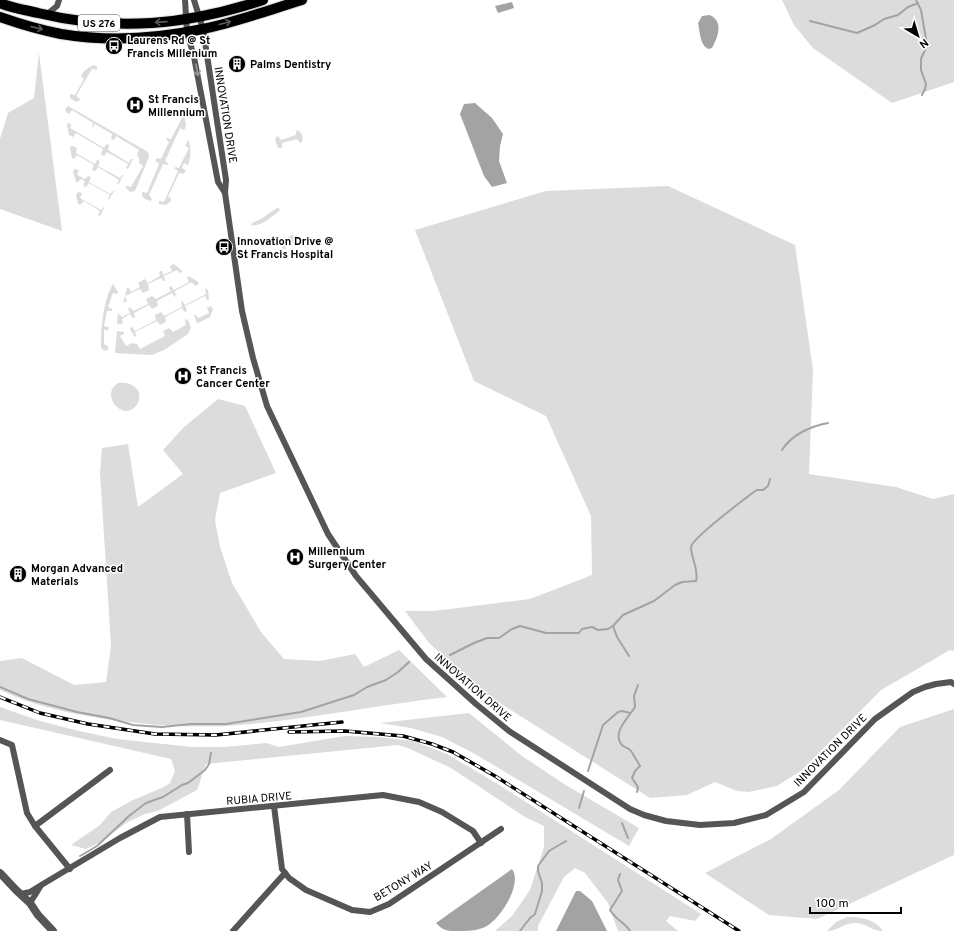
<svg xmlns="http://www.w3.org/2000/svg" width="954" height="931" font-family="Overpass,sans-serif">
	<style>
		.green { fill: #dcdcdc }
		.water { fill: #a3a3a3 }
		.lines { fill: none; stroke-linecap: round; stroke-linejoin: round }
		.stream { stroke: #a3a3a3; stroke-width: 2 }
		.primary-casing { stroke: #dbdbdb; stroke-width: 12 }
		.minor { stroke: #555; stroke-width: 6 }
		.tertiary { stroke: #555; stroke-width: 8 }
		.primary { stroke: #000; stroke-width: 10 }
		.rail-casing { stroke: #000; stroke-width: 3.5 }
		.rail { stroke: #fff; stroke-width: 2; stroke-dasharray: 6; stroke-linecap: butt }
		.oneway { stroke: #595959 }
		.oneway2 { stroke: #999 }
		.labels { text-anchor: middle; stroke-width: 3; stroke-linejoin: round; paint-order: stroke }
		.shield { fill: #fff; stroke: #4c4c4c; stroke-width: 1 }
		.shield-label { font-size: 10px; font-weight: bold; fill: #000 }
		.poi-label { font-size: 11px; font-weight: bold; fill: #000; stroke: #fff; text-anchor: start }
		.street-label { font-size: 11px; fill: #000; stroke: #fff }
	</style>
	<rect width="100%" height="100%" fill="#fff"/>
	<!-- green -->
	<g class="green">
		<polygon points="782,0 954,0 954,82 892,103 813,48 794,25"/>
		<polygon points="39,53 62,231 0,209 0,139 8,113 34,98"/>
		<path d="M94,65L97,66V70L92,69L76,96L80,99L79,101L76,102L70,98V94H71L75,95L84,79L81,76C83,71 89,67 94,65Z"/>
		<polygon points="68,106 148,152 149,157 135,191 130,192 125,187 127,186 131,187 143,166 139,163 139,159 137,154 139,150 116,136 114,140 111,139 112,134 95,124 92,128 93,123 72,110 69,114 66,112 65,109"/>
		<path d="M181,111H183L186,125L185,129L183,130L180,128L165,161L168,163V165L163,164L149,195L152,199L150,201C145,199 142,198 142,193L143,192L147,193L159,164L155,160L157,158L161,159L169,142L166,139L167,138L171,139L182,118L179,114Z"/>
		<polygon points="68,123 71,124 70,128 104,148 107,144 109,145 108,150 129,163 131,159 133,159 128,169 126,168 128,164 107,152 104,156 101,154 103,149 76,133 73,137 69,135 67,125"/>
		<path d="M297,130C302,132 304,138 302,142L300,143L297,139L282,143V148H278L275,140L277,136L279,137L281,140L296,135V132Z"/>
		<path d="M188,140L189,141C191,149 191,157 188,165L184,163L182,168L186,171L183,174L179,173L168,197L171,198V201L166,205L159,204V201L164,202L178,171L174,168L176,167L179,168L189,148L185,146Z"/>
		<polygon points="71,146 73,146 77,148 76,153 95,164 97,160 100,161 98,166 120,178 122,175 123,175 119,184 117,184 119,180 98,167 95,171 92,170 94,165 77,155 74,159 72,158 70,148"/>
		<polygon points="75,169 79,170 77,175 85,179 88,176 91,177 89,182 110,194 113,191 114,191 109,200 108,199 110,195 89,183 86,187 83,186 85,181 81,179 78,182 76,182 73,171"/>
		<polygon points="668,186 795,245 813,370 809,474 896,487 933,499 954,494 954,651 950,650 881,690 802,770 777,786 749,792 737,791 715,782 687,795 650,798 506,707 480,690 429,643 405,611 434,611 530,599 592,575 591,516 546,416 474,381 415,230 546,191"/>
		<polygon points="78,192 82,193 80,198 101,210 105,206 100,216 98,215 100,211 84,201 80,205 78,204 76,195"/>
		<path d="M277,208L280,209L279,211C272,217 261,227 251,225L252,223L261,219Z"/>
		<path d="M293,235L298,238V244L295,246L293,242L285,244L286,249H283C280,241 286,237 293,235Z"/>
		<polygon points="174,264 182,271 182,272 180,273 177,270 164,276 165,281 163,281 161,278 148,284 149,290 143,293 140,289 125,296 127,301 123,303 127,288 129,288 131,292 140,287 138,283 145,279 148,283 160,276 159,273 160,271 162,271 163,275 172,271 170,266"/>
		<polygon points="189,276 198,282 199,284 195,286 192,282 175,291 176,297 174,296 172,293 157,301 158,306 152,309 149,305 134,313 135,318 133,318 130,314 122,319 123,324 117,324 118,313 122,317 130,313 128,309 129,308 131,308 133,311 148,304 146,299 152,296 156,299 171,291 169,288 170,286 172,287 174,290 189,282 187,278"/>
		<path d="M113,284L118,292L117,294L113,293L108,307L112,309V311H107L104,326L108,327L109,328L108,330H104V344L108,346V349L106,351L102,349L101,346C101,328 103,300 113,284Z"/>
		<polygon points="205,288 208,290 209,300 207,300 205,296 185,306 187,310 186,312 184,311 182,308 165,317 166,322 160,325 157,321 135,332 137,337 134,336 130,329 131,327 132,327 135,331 156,320 155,315 161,312 164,316 182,307 181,301 183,302 185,305 206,294"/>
		<polygon points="211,306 213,309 210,317 198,323 197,323 194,315 196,315 198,318 209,313 207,308"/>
		<polygon points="186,319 188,320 191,328 188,334 164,350 152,355 115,353 117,331 124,332 124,334 120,336 126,346 132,343 137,344 140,349 165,336 163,331 169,328 173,332 186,325 185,321"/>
		<path d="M118,383C127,382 134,384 139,392C140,398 139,402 135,407C121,421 100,394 118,383Z"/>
		<path d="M218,399L245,406L276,473L220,493L215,520L220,547L232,583L261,632L284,659L320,661L355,654L364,667L399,650L447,697C378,705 310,719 240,725C197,729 148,725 105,719C69,713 33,706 0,690V661L22,658L74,685L106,682L111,646L100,472L102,448L128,444L138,507L183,474L163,450L184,427Z"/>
		<polygon points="0,707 40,721 79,731 117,739 192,747 225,747 266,743 279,747 345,736 378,737 413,741 447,754 501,786 701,914 695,921 670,916 666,921 678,931 618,931 608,903 585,873 575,868 564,877 538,926 538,931 495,931 512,916 530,890 544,847 544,826 525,817 451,768 408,748 398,745 206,764 197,790 158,811 145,814 126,823 101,842 86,849 71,845 100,825 111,812 133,800 164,787 170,783 175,771 171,759 0,720"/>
		<polygon points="954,709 954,855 817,919 769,915 705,873 771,839 839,790 900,727"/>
		<polygon points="469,713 522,756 564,784 639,828 629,846 475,754 442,737 411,728 380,723"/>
		<path d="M847,917C861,917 875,919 883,931C871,931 867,923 855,923C844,923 838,931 827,931L836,922Z"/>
	</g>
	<!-- water -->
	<g class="water">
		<polygon points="512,2 514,8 498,13 495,6"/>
		<path d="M710,15C724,22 718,37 712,48L708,49C700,45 700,32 698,23L702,16Z"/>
		<polygon points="475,103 492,118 503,134 500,146 499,161 507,183 492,187 484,176 460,114 464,104"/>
		<path d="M512,869C523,884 500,920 485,927C477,931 467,931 458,931C446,931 444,931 436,923Z"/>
		<polygon points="576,891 580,891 592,901 607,931 556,931"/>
	</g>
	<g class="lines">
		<!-- stream -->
		<g class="stream">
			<polyline points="916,0 921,10 927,45 921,59 921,70 926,84 925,89 922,95"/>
			<polyline points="810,21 857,33 875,25 884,19 898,15 908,7 918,3"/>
			<path d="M782,450C791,435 811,426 828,423"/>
			<polyline points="613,626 617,637 629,656"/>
			<path d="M450,655L474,643L487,638H499L512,629L520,626L546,633H579L582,629L592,627L598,630L608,629L613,626L623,615L654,601L675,585L682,582L696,581C699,570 691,558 691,547C692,538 741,502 751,494L757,490H763L768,486L770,479"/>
			<polyline points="0,687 28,699 77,712 109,718 133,725 162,727 191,724 226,724 301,712 354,695 367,687 386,680 398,672 409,662"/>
			<polyline points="588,771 603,725 618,712 622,711 630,713"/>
			<path d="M637,792L638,787L632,778L635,771L640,766L639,764C636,760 634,755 631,751C629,748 626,748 623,746C610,734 629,717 635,707L634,696L638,685"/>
			<polyline points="579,808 584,791"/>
			<polyline points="622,823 628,838"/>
			<polyline points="80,856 97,846 129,816 146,803 163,797 182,785 188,783 205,770 209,764 211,753"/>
			<path d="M620,874L618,880L622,891L610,910C616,920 624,922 630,931"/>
			<polyline points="520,931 530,918 535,914 542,891 542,883 538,871 538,866 549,851 566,841"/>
		</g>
		<defs>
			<g id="primary">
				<path d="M0,3C12,8 26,10 38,13C117,32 187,25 263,0"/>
				<path d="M0,17C20,24 40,30 61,34C109,42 156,39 203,29C236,22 269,10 302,0"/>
			</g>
		</defs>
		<!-- primary casing -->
		<use href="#primary" class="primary-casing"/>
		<!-- minor -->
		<g class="minor">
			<polyline points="185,0 187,32 194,57 218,182 225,193"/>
			<polyline points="194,0 203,29 226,180 225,193 242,311 253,358 267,406 328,534 356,576 426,659 476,704 509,731 630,809 644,815 666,821 700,825 734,823 766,815 804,792 875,719 913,692 925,687 936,684 951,682 954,684"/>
			<polyline points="46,15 57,6 59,0"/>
			<polyline points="0,740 12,745 27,813 35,826 70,869"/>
			<polyline points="274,806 282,869 289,878 306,890 352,910 370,912 389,904 501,829"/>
			<polyline points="187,814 189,852"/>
			<polyline points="35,826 110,770"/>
			<polyline points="21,894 30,892 43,884 120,838 160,817 383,795 419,802 442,812 473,831 481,843"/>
			<polyline points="30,903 40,887"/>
			<polyline points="233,931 285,873"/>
		</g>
		<!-- tertiary -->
		<polyline class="tertiary" points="0,873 16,890 30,903 38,915 53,931"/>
		<!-- primary -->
		<use href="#primary" class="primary"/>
		<defs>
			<g id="rail">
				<polyline points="0,697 40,713 88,724 155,734 216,735 342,722"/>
				<polyline points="289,732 345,731 403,736 432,744 453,752 495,776 739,931"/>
			</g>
		</defs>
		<!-- rail casing -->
		<use href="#rail" class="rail-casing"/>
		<!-- rail -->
		<use href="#rail" class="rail"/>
	</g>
	<!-- one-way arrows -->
	<defs><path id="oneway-shaft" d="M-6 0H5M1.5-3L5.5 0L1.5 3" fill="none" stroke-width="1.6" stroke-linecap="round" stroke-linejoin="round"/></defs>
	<g class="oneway">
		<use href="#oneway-shaft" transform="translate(161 22) rotate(176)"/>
		<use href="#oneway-shaft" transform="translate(225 23) rotate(-15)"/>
		<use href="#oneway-shaft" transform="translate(37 28) rotate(13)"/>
	</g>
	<use class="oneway2" href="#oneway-shaft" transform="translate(197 70) rotate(79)"/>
	<!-- icons -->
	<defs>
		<symbol id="bus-disc" viewBox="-11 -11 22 22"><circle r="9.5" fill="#000" stroke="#fff"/><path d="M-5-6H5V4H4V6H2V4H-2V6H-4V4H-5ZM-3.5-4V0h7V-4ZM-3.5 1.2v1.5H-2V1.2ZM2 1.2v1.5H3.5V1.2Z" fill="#fff"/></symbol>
		<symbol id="building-disc" viewBox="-11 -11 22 22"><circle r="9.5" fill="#000" stroke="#fff"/><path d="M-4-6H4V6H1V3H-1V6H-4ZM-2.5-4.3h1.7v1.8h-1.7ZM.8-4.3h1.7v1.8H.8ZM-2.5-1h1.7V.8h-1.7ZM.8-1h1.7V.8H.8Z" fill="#fff"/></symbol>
		<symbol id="hospital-disc" viewBox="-11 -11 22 22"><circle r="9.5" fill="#000" stroke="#fff"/><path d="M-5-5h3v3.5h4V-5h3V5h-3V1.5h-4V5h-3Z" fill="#fff"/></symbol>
	</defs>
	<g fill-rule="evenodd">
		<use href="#bus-disc" x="104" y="36" width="20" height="20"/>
		<use href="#building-disc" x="227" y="54" width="20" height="20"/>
		<use href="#hospital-disc" x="125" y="95" width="20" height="20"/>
		<use href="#bus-disc" x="214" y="237" width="20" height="20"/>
		<use href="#hospital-disc" x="173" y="366" width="20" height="20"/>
		<use href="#hospital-disc" x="285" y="547" width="20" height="20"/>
		<use href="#building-disc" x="8" y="564" width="20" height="20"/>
	</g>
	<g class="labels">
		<!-- shield labels -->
		<rect class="shield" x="78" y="15" width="42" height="16" rx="3"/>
		<g class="shield-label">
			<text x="99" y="27">US 276</text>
		</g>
		<!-- poi labels -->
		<g class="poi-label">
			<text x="127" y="44">Laurens Rd @ St<tspan x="127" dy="13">Francis Millenium</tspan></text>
			<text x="250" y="68">Palms Dentistry</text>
			<text x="148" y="103">St Francis<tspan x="148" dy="13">Millennium</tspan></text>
			<text x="237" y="245">Innovation Drive @<tspan x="237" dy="13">St Francis Hospital</tspan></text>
			<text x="196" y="374">St Francis<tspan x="196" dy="13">Cancer Center</tspan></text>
			<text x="308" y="555">Millennium<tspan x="308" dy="13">Surgery Center</tspan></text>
			<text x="31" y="572">Morgan Advanced<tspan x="31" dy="13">Materials</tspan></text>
		</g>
		<!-- street labels -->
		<g class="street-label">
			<text transform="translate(226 115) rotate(81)" y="4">INNOVATION DRIVE</text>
			<text transform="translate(473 687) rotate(41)" y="4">INNOVATION DRIVE</text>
			<text transform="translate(830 750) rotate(-45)" y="4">INNOVATION DRIVE</text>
			<text transform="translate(259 798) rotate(-5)" y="4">RUBIA DRIVE</text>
			<text transform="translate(403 881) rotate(-31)" y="4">BETONY WAY</text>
		</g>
	</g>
	<!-- north arrow -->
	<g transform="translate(918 36) rotate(142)" stroke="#ffffff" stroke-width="3" paint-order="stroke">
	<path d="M0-3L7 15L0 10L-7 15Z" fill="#000000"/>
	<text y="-6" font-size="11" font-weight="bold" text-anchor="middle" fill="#000000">N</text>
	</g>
	<!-- scale -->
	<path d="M810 907v6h91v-6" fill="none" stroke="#000000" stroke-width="2"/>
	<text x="816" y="907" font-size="12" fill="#000000" stroke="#ffffff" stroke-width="3" paint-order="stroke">100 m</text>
</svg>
